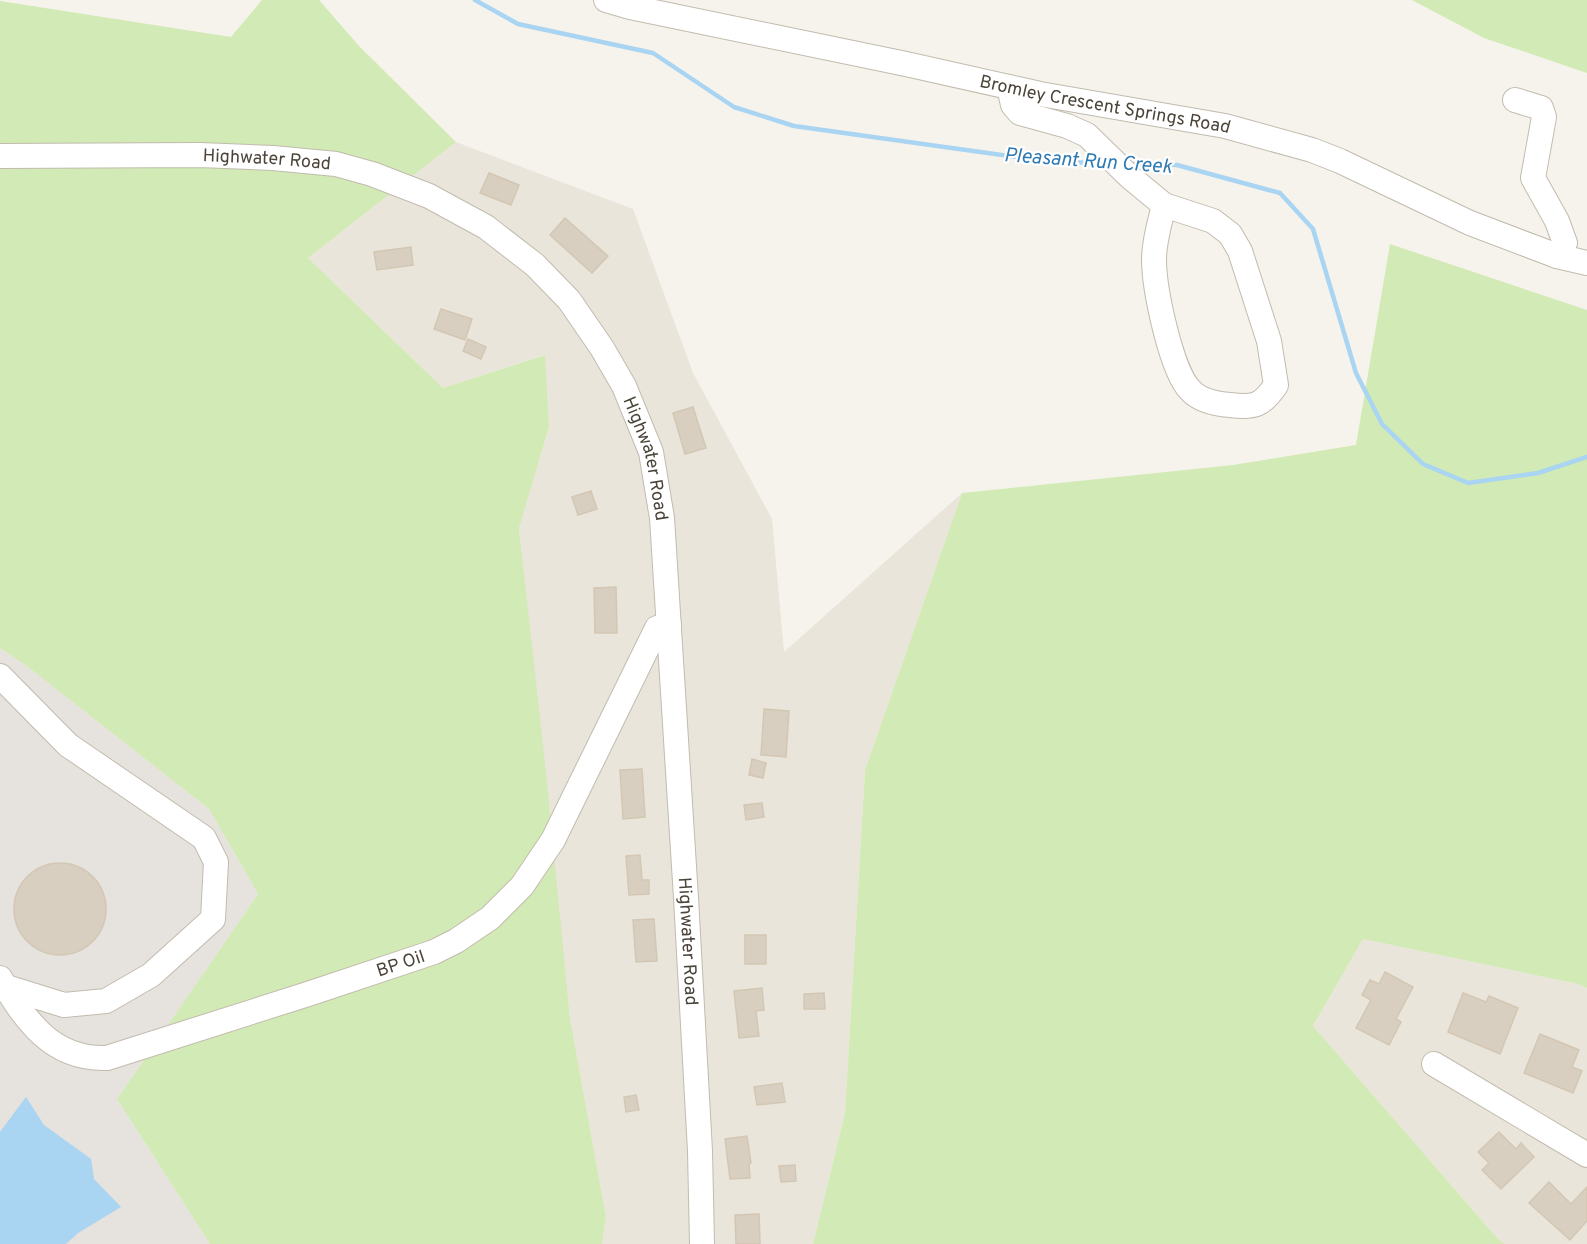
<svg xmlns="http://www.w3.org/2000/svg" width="1587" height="1244" font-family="Overpass,sans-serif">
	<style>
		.residential { fill: #eae5da }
		.industrial { fill: #e6e2dd }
		.green { fill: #d2eab5 }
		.water { fill: #a9d4f2 }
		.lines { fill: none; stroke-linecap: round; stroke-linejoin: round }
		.stream { stroke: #a9d4f2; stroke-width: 4.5 }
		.building { fill: #d8cfc1; stroke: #d3c7b4; stroke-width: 1.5 }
		.minor-casing { stroke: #c2bbae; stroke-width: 26 }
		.minor { stroke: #fff; stroke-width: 24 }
		.labels { text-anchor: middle; stroke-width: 4.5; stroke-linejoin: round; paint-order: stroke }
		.street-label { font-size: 18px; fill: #4b4439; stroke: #fff }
		.water-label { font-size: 20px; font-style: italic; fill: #2e7ab2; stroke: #fff }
	</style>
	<rect width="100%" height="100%" fill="#f6f3ec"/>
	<!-- residential -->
	<g class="residential">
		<polygon points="456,142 633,209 693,373 772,519 784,652 962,493 865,770 845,1113 813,1244 602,1244 606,1217 570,1018 519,527 549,427 544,355 443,388 308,258"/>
		<polygon points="1363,939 1578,984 1587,988 1587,1244 1505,1244 1498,1239 1313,1026"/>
	</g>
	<!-- industrial -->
	<polygon class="industrial" points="0,648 28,667 209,809 258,894 117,1099 210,1244 0,1244"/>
	<!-- green -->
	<g class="green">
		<polygon points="262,0 319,0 359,46 456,142 308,258 443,388 545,355 549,427 519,528 545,763 570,1018 606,1217 602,1244 210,1244 117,1099 258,894 209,809 28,667 0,648 0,1 231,37"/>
		<polygon points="1412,0 1587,0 1587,73 1484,38"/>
		<polygon points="1390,244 1587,310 1587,988 1578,984 1363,939 1313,1026 1498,1239 1505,1244 813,1244 845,1113 865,770 962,493 1233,465 1356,445"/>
	</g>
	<!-- water -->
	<polygon class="water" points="26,1097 44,1125 91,1159 94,1179 121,1207 78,1233 66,1244 0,1244 0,1132"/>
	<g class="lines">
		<!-- stream -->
		<g class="stream">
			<polyline points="475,0 518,24 653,53 734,107 794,126 1052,162 1103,163"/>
			<polyline points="1130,164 1177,165 1280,193 1313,229 1356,373 1382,424 1423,464 1468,483 1538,473 1587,457"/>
		</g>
	</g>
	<!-- building -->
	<g class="building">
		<polygon points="489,173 519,185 511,205 480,193"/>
		<polygon points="565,218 608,256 592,273 550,235"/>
		<polygon points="411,247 413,265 377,270 374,252"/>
		<polygon points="441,309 472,319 465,340 434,329"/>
		<polygon points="468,339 486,347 481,359 463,351"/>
		<polygon points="693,407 706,448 685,454 673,413"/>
		<polygon points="591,491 597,509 578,515 572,497"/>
		<polygon points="616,587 617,633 595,633 594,588"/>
		<polygon points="764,709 789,711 786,757 761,755"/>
		<polygon points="752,759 766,763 763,778 749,775"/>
		<polygon points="642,769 645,817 623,819 620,770"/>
		<polygon points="762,803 764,817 746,820 744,805"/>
		<polygon points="640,855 642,880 649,880 649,894 629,895 626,856"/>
		<circle cx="60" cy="909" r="46"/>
		<polygon points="654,919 657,961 636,962 633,920"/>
		<rect x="745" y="935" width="21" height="29"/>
		<polygon points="1385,972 1413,987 1396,1019 1401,1022 1389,1045 1356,1028 1371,1000 1362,995 1370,980 1379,984"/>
		<polygon points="762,988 764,1010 756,1011 759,1036 739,1038 734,991"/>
		<polygon points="824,993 825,1009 804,1009 804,994"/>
		<polygon points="1463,993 1486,1002 1489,996 1518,1008 1500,1054 1448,1032"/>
		<polygon points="1540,1034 1579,1050 1572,1067 1582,1071 1573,1093 1524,1073"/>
		<polygon points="782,1083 785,1102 757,1105 754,1087"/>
		<polygon points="636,1095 639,1110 626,1112 624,1097"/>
		<polygon points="1499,1132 1516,1149 1521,1143 1534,1157 1501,1189 1482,1170 1489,1163 1478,1152"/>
		<polygon points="747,1136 751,1163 749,1163 750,1178 730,1179 725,1139"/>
		<polygon points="795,1165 796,1181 781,1182 779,1166"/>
		<polygon points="1549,1182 1571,1204 1587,1187 1587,1221 1570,1240 1529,1203"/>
		<polygon points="759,1214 760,1244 736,1244 735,1215"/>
	</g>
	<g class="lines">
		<defs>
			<g id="minor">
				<path id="s1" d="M606,0L630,7L906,64L1040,94L1225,126L1312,150L1340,161L1470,223L1557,256L1587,263"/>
				<polyline points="1009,87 1013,105 1020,113 1067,126 1087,135 1130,177 1164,205"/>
				<polyline points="1515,100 1541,108 1544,117 1533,178 1557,221 1565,243 1557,256"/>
				<path id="s2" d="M0,156L200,155L273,158L336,164L372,174L429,196L486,227L535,265L569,300L602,348L624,386L651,452L662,518L686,898L700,1151L702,1244"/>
				<path d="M1164,205L1213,221L1230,234L1240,251L1269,341L1276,385C1262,406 1254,408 1230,405C1216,404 1201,401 1191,391C1171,372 1154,288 1154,259C1154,241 1160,222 1164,205Z"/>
				<polyline points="0,676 68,745 204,838 216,862 213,919 151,975 106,1001 64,1005 6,987"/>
				<path id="s3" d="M0,978C26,1021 52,1060 107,1058L308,994L434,952L456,941L490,918L522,886L553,840L657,628L669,625"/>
				<polyline points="1434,1064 1587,1155"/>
			</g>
		</defs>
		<!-- minor casing -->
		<use href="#minor" class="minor-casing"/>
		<!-- minor -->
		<use href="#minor" class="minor"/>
	</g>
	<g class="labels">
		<!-- street labels -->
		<g class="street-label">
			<text dy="6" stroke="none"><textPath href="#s1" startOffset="510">Bromley Crescent Springs Road</textPath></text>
			<text dy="6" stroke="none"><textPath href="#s2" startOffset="267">Highwater Road</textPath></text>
			<text dy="6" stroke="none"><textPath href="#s2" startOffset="789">Highwater Road</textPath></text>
			<text dy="6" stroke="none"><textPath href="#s2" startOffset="1275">Highwater Road</textPath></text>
			<text dy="6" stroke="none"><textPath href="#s3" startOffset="450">BP Oil</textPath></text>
		</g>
		<!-- water labels -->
		<g class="water-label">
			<text transform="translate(1088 160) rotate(4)" y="7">Pleasant Run Creek</text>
		</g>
	</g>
</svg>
